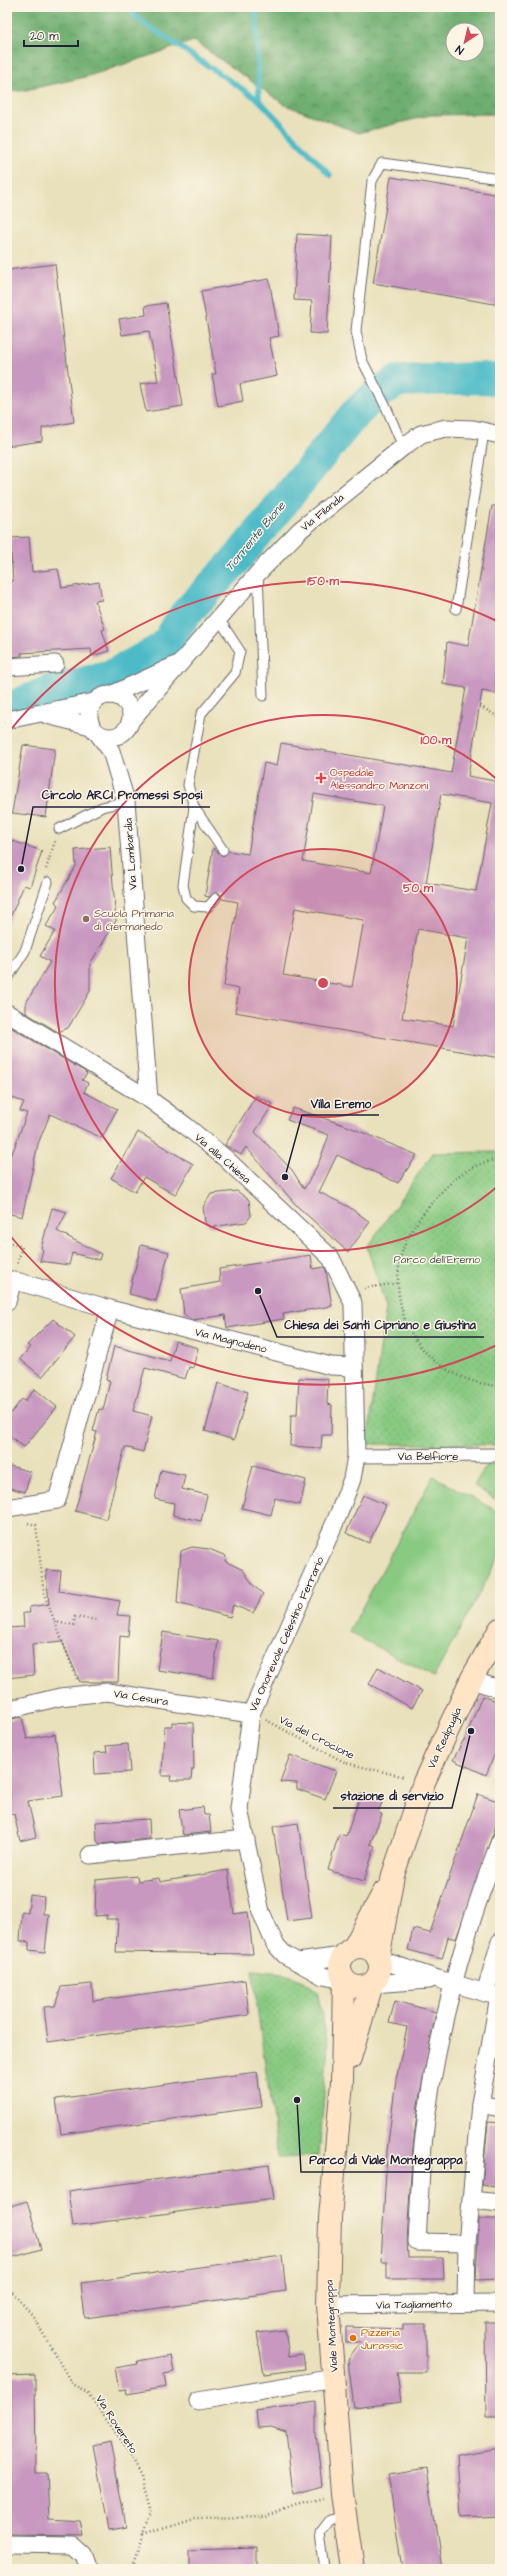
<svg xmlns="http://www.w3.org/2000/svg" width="507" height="2576" font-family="'Architects Daughter',sans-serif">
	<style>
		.grass { fill: #89ca82; stroke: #56765e }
		.forest { fill: url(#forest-crowns); stroke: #486856; fill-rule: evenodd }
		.park { fill: url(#park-dots); stroke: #56765e }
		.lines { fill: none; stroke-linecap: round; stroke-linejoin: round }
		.stream { stroke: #4dbbc7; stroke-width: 5.5 }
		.river { stroke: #4dbbc7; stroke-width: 32 }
		.building { fill: #c898c0; fill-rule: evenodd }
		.service-casing { stroke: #686568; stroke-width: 11 }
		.pedestrian-casing { stroke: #686568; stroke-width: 15 }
		.minor-casing { stroke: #686568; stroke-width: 19 }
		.secondary-casing { stroke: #686568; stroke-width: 24 }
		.path { stroke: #686568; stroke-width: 2.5; stroke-dasharray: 1 3; stroke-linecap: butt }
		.service { stroke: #fff; stroke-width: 9 }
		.pedestrian { stroke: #fff; stroke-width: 13 }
		.minor { stroke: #fff; stroke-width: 17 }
		.secondary { stroke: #ffe4c6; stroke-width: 22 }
		.ring { fill: none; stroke: #d1495b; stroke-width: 2 }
		.health-dot { fill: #e0444e; stroke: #fcf5e5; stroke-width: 1.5 }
		.education-dot { fill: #8d6e63; stroke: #fcf5e5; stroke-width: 1.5 }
		.food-dot { fill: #e8710a; stroke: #fcf5e5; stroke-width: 1.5 }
		.labels { text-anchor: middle; stroke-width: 3; stroke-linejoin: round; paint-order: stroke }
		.street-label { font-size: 11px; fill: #22223b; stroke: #fcf5e5 }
		.health-label { font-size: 11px; fill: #be3a42; stroke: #fcf5e5; text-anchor: start }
		.education-label { font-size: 11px; fill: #785e54; stroke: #fcf5e5; text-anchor: start }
		.park-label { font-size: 11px; fill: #465d54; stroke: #fcf5e5 }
		.food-label { font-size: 11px; fill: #c56008; stroke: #fcf5e5; text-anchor: start }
		.water-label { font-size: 12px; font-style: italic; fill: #31586c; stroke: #fcf5e5 }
		.centre { fill: #d1495b; stroke: #fcf5e5; stroke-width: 2 }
		.ring-label { font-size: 12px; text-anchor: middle; font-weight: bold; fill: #d1495b; stroke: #fcf5e5; stroke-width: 3; stroke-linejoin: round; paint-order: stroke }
		.leader { fill: none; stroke: #22223b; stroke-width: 1.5 }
		.callout-dot { fill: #22223b; stroke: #fcf5e5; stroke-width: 1.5 }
		.callout-label { font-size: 12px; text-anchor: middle; font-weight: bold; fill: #22223b; stroke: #fcf5e5; stroke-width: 3; stroke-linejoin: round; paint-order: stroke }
	</style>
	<defs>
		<pattern id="forest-crowns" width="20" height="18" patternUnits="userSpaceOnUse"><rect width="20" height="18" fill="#6eae70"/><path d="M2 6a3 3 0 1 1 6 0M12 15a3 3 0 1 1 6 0" fill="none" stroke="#5a8d5d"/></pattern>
		<pattern id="park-dots" width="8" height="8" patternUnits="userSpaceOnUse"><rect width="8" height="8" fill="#89ca82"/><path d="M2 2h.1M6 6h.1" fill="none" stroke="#76ad71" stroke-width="1.8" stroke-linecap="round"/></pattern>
	</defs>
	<rect width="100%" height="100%" fill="#fcf5e5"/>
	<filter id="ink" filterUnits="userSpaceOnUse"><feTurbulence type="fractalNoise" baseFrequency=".025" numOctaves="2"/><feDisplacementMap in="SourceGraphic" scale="8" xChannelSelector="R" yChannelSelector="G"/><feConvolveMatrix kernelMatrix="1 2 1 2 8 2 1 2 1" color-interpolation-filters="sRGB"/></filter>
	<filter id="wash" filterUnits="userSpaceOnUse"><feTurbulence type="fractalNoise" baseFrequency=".012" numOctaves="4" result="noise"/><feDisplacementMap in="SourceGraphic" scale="16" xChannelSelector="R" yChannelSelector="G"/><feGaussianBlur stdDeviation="0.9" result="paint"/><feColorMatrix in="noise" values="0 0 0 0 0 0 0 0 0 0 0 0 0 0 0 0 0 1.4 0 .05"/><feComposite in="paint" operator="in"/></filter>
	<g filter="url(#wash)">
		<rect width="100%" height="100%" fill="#e9e1bc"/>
		<!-- grass -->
		<g class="grass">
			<polygon points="488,1462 500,1469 500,1502 474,1486"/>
			<polygon points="433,1476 500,1513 500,1555 434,1677 349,1632"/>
		</g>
		<!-- forest -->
		<path class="forest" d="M7,7H500V114L431,115L359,133L285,105L194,41L86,77L21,91L7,90ZM453,30H477V54H453Z"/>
		<!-- park -->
		<g class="park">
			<polygon points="500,1152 500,1445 367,1444 386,1307 367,1247 433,1153"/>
			<polygon points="252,1970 283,1973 304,1981 317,1991 328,2045 319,2156 278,2158"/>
		</g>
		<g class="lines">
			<!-- stream -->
			<g class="stream">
				<polyline points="129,7 135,17 259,100"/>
				<polyline points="256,7 259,100 330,175"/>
			</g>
			<!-- river -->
			<polyline class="river" points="7,706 16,705 52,690 110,676 164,647 185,614 237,559 354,415 375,395 398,381 484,378 499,380"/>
		</g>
		<g id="blocks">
			<!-- building -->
			<g class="building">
				<polygon points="391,177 500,195 500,305 373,283"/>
				<polygon points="297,234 332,236 327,334 310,333 312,301 294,300"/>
				<polygon points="55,264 74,422 42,428 42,441 7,446 7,270"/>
				<polygon points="269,279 279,336 269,338 277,376 240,384 243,401 218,406 212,374 216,374 201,291"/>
				<polygon points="166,303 183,406 146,412 140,384 158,381 149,331 122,335 119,319 146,315 145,306"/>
				<path d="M492,506H500V694L482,691L468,776L500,782V1058L235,1012L239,989L224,986L238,902L222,899L220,894L217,892L209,897L205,896L213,848L223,856L229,851L248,854L264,763L277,766L281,743L451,773L466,688L443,684L447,642L468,646ZM314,794L383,806L371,873L303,861ZM441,794L492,803L476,891L426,883ZM295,908L364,920L352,987L283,975ZM418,929L468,938L453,1026L402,1018Z"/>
				<polygon points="29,537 32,572 58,569 62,588 99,582 102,600 95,601 105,629 102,630 109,651 92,656 91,649 21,653 22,656 7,657 7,581 13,581 10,538"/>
				<polygon points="23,745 55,749 46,817 12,813"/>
				<polygon points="7,839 42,851 30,887 24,885 7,925"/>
				<polygon points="110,847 116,921 90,964 90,991 68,1028 58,1032 26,1013 26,1003 50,962 40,956 55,931 46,926 59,905 55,902 76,866 75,850"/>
				<polygon points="7,1025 84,1071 87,1074 82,1080 88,1083 84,1092 117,1109 102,1138 50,1114 38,1144 22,1217 7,1213 7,1153 12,1154 27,1113 20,1111 24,1102 7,1096"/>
				<polygon points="256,1096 273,1104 255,1132 292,1170 304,1189 319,1162 329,1135 287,1120 293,1108 347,1126 417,1155 398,1183 337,1155 319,1192 349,1207 370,1222 348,1252 297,1206 246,1147 241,1155 225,1145"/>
				<polygon points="138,1132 193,1164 175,1195 144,1177 135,1192 111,1178"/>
				<polygon points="237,1191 249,1200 251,1216 246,1222 211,1227 205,1222 203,1207 211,1194"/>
				<polygon points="52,1208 67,1212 57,1231 101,1254 99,1260 72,1253 69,1265 40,1261 43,1250 41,1248"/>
				<polygon points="141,1245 169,1252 156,1301 129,1294"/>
				<polygon points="311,1255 313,1269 324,1267 326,1270 332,1306 283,1314 284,1319 227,1328 225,1315 192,1320 184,1314 181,1289 220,1282 219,1269"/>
				<polygon points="53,1319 75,1337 42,1377 20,1359 30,1347 27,1345"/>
				<polygon points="175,1341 198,1348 193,1368 189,1367 185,1379 145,1368 133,1411 152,1416 143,1452 125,1447 106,1519 75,1511 97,1432 93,1431 99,1409 103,1410 110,1381 106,1380 114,1346 170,1361"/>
				<polygon points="299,1378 328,1379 327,1404 332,1405 331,1435 322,1435 321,1448 290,1446 291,1415 297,1415"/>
				<polygon points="218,1383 248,1392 234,1440 205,1431"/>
				<polygon points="35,1389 57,1407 24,1447 7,1434 7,1418 22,1399 25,1401"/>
				<polygon points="7,1465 31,1472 25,1492 7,1487"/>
				<polygon points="253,1466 306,1480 300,1505 275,1498 271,1515 242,1508"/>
				<polygon points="161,1470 185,1475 182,1489 207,1495 201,1521 173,1515 174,1503 155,1499"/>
				<polygon points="363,1495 386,1505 369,1543 346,1533"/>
				<polygon points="192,1547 209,1549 226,1556 225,1561 243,1570 254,1586 263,1594 253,1613 233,1605 230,1617 177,1603 181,1551"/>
				<polygon points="46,1570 61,1571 59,1591 120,1601 117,1615 130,1616 128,1637 120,1636 118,1682 80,1682 62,1641 32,1644 34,1675 7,1678 7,1628 24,1627 23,1613 30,1613 29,1607 49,1604"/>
				<polygon points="163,1632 218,1641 213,1678 157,1670"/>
				<polygon points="378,1667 422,1691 412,1708 369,1684"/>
				<polygon points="482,1696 500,1702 500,1741 486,1775 453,1760 463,1741 464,1741"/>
				<polygon points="22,1717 27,1739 55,1734 63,1796 28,1801 36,1837 20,1841 14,1814 7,1815 7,1720"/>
				<polygon points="172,1722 193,1723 194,1769 192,1769 191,1780 170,1780 171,1776 162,1776 164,1726 172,1726"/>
				<polygon points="128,1744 130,1772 95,1774 94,1753 107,1752 106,1746"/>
				<polygon points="290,1755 336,1771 325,1799 297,1789 297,1783 280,1782"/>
				<polygon points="361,1794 382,1802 378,1813 382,1814 370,1844 375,1846 364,1881 328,1870 339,1834 346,1836"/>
				<polygon points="478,1794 500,1802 500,1814 456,1939 448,1937 442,1959 408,1950 413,1929 430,1933"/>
				<polygon points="203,1807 204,1815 209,1815 211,1832 183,1835 179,1810"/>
				<polygon points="149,1819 150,1839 100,1844 97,1841 96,1822"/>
				<polygon points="298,1823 312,1918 287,1921 273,1827"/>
				<polygon points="228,1870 234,1914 248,1912 253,1954 116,1952 118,1919 106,1919 107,1915 95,1916 96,1880 137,1876 138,1881 159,1878 160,1882"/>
				<polygon points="30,1895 44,1897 43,1914 49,1914 45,1952 29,1950 29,1942 20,1941 22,1912 28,1913"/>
				<polygon points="245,1980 249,2015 48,2042 44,2007 55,2006 61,1987 92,1984 93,2001"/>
				<polygon points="395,2001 436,2012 418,2105 412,2156 407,2241 408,2258 443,2258 444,2279 387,2279 387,2262 381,2262 387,2151 396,2080 407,2027 389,2023"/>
				<polygon points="257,2072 262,2107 61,2134 56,2099"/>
				<polygon points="488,2122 500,2123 500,2186 495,2187 482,2185"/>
				<polygon points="269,2165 274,2199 73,2226 68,2191"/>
				<polygon points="27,2201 41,2249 7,2259 7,2207"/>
				<polygon points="479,2219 500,2219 500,2279 476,2280"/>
				<polygon points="282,2256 286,2291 85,2318 81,2283"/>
				<polygon points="485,2322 500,2322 500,2417 486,2417"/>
				<polygon points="403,2324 426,2324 426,2372 397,2372 401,2402 354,2408 348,2360 361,2342 346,2342 346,2327 403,2329"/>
				<polygon points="285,2330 289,2356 303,2354 305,2369 264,2374 257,2333"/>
				<polygon points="171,2355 174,2372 164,2374 166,2387 127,2394 126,2389 119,2390 115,2368 138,2364 137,2361"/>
				<polygon points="35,2375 36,2473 47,2473 49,2519 80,2521 83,2535 7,2534 7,2376"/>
				<polygon points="316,2402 316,2434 322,2486 293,2494 286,2432 271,2427 258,2428 256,2411"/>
				<polygon points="110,2441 126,2526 109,2529 93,2445"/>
				<polygon points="500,2448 500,2516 461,2518 457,2455"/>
				<polygon points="427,2468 442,2569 402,2569 388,2474"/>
				<polygon points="257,2548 257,2569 189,2569 189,2550"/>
			</g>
		</g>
	</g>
	<g filter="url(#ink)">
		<use href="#blocks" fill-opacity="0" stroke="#686568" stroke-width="1"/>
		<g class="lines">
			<defs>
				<g id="service">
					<polyline points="403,447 387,409 362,360 356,331 372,181 382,163 500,179"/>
					<polyline points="258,573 263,696"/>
					<polyline points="456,609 484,432"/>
					<polyline points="194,807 223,850"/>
					<polyline points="59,829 102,807 126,801"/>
					<polyline points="216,898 208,907 194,906 186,898 183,885 194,807 188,785 201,714 235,673 240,651 219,619"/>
					<polyline points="7,979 25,951 48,882"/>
					<polyline points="325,2569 320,2533 330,2520 345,2516"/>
				</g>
				<polyline id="pedestrian" points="356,1456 500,1455"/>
				<g id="minor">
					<polyline points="7,667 55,664"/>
					<circle cx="110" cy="716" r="21"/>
					<polyline points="111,695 176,665"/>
					<polyline points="47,715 91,726"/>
					<polyline points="132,719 258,573 300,530 403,447 421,434 446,428 473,429 500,435"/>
					<polyline points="7,720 94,702"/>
					<polyline points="99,735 111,751 126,801 149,1099"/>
					<polyline points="7,1013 149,1099 186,1126 225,1158 331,1258 353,1303 356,1456 352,1479 339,1513 251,1714 239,1809 261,1912 275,1944 285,1955 323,1976 344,1980"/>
					<polyline points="7,1302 13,1280 110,1309 331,1366 353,1367"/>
					<polyline points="7,1508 57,1500 110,1309"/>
					<polyline points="471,1680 500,1689"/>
					<polyline points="7,1710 60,1697 107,1692 251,1714"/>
					<polyline points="90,1855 246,1839"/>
					<polyline points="378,1959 438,1979 500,1997"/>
					<polyline points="298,1962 342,1956"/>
					<polyline points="372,1984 429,1980"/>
					<polyline points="485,1993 500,1942"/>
					<polyline points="480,2104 499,1996"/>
					<polyline points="471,2200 500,2203"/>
					<path d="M467,2243L417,2242C419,2210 420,2177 423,2145C434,2041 462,1939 500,1841"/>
					<polyline points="466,2303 467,2243 480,2104 500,2108"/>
					<polyline points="328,2305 500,2303"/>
					<polyline points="198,2401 334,2378"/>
					<polyline points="7,2544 73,2545 84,2555 89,2569"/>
				</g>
				<g id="secondary">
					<circle cx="360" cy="1967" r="20"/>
					<polyline points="354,1947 384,1892"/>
					<polyline points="378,1959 393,1875 424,1782 471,1680 500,1629"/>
					<polyline points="344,1980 342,2082 330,2218 328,2305 342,2494 353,2569"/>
					<polyline points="350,2058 372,1984"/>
				</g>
			</defs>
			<!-- service casing -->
			<use href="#service" class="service-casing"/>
			<!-- pedestrian casing -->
			<use href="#pedestrian" class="pedestrian-casing"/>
			<!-- minor casing -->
			<use href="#minor" class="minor-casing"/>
			<!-- secondary casing -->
			<use href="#secondary" class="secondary-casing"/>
			<!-- path -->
			<g class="path">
				<polyline points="480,706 500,718"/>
				<polyline points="46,869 55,841"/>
				<path d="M500,1159C470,1164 455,1177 435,1199C420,1216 402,1242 399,1265C391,1331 435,1381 500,1386"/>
				<polyline points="7,1242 22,1247 17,1265"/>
				<polyline points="364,1288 399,1283"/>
				<polyline points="28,1523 36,1525 44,1594 77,1679"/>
				<polyline points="54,1622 74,1625 75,1617 97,1620"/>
				<polyline points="266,1720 346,1763 405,1777"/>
				<polyline points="7,2286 33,2316 72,2384 87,2392 121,2440 141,2477 151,2513 132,2569"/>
				<polyline points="144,2534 193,2518 265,2517 296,2505 323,2498"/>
			</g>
			<!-- service -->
			<use href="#service" class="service"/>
			<!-- pedestrian -->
			<use href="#pedestrian" class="pedestrian"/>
			<!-- minor -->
			<use href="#minor" class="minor"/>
			<!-- secondary -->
			<use href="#secondary" class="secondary"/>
		</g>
	</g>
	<!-- distance rings -->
	<circle cx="323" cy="983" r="134" fill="#d1495b" fill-opacity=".12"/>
	<g class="ring">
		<circle cx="323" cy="983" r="134"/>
		<path d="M499 1185A268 268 0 1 1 499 781"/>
		<path d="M499 1344A402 402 0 0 1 8 1233M8 733A402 402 0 0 1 499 622"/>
	</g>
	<!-- markers -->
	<path class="health-dot" d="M319 772h4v4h4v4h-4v4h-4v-4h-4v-4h4z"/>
	<circle class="education-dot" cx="86" cy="919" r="4"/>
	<circle class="food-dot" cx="353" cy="2338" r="4"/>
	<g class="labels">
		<!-- street labels -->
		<g class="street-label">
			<text transform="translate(322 512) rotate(-39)" y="4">Via Filanda</text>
			<text transform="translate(130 854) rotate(-94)" y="4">Via Lombardia</text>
			<text transform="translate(223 1158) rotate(41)" y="4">Via alla Chiesa</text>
			<text transform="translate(231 1340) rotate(14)" y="4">Via Magnodeno</text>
			<text x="428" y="1460">Via Belfiore</text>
			<text transform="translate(286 1634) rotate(-66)" y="4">Via Onorevole Celestino Ferrario</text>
			<text transform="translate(141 1697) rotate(9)" y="4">Via Cesura</text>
			<text transform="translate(317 1737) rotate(27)" y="4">Via del Crocione</text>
			<text transform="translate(444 1738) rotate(-65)" y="4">Via Redipuglia</text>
			<text transform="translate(414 2304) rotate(-1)" y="4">Via Tagliamento</text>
			<text transform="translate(331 2326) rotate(-93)" y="4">Viale Montegrappa</text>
			<text transform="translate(117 2424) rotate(57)" y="4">Via Rovereto</text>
		</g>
		<!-- health labels -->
		<g class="health-label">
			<text x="330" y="776">Ospedale<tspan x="330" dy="13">Alessandro Manzoni</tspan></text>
		</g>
		<!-- education labels -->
		<g class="education-label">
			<text x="94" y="917">Scuola Primaria<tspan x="94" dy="13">di Germanedo</tspan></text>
		</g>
		<!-- park labels -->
		<g class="park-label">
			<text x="437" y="1263">Parco dell'Eremo</text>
		</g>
		<!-- food labels -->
		<g class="food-label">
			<text x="361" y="2336">Pizzeria<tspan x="361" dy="13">Jurassic</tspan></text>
		</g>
		<!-- water labels -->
		<g class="water-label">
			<text transform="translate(255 536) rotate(-50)" y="4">Torrente Bione</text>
		</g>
	</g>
	<circle cx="323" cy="983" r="6" class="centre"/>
	<g class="ring-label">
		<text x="323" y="585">150 m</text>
		<text x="436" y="744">100 m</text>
		<text x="418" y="892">50 m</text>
	</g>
	<!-- callouts -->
	<path class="leader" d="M21 869L33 807H210M285 1177L302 1115H379M258 1291L277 1337H484M471 1731L452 1808H333M297 2100L301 2172H470"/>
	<g class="callout-dot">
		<circle cx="21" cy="869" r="4"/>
		<circle cx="285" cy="1177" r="4"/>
		<circle cx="258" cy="1291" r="4"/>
		<circle cx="471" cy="1731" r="4"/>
		<circle cx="297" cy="2100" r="4"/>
	</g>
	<g class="callout-label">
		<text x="122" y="799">Circolo ARCI Promessi Sposi</text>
		<text x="341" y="1108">Villa Eremo</text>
		<text x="380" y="1329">Chiesa dei Santi Cipriano e Giustina</text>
		<text x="392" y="1800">stazione di servizio</text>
		<text x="386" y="2164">Parco di Viale Montegrappa</text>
	</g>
	<!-- margin -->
	<rect width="507" height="2576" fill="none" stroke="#fcf5e5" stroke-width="24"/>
	<!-- north arrow -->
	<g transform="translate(465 42) rotate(215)"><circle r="19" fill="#fcf5e5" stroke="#a5a1a1"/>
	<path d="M0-3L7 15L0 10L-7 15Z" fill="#d1495b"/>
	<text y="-6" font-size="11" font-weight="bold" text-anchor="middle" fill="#22223b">N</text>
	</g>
	<!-- scale -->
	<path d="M24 40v6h54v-6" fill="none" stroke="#22223b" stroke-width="2"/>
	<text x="30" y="40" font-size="12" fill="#22223b" stroke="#fcf5e5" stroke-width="3" paint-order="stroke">20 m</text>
</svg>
